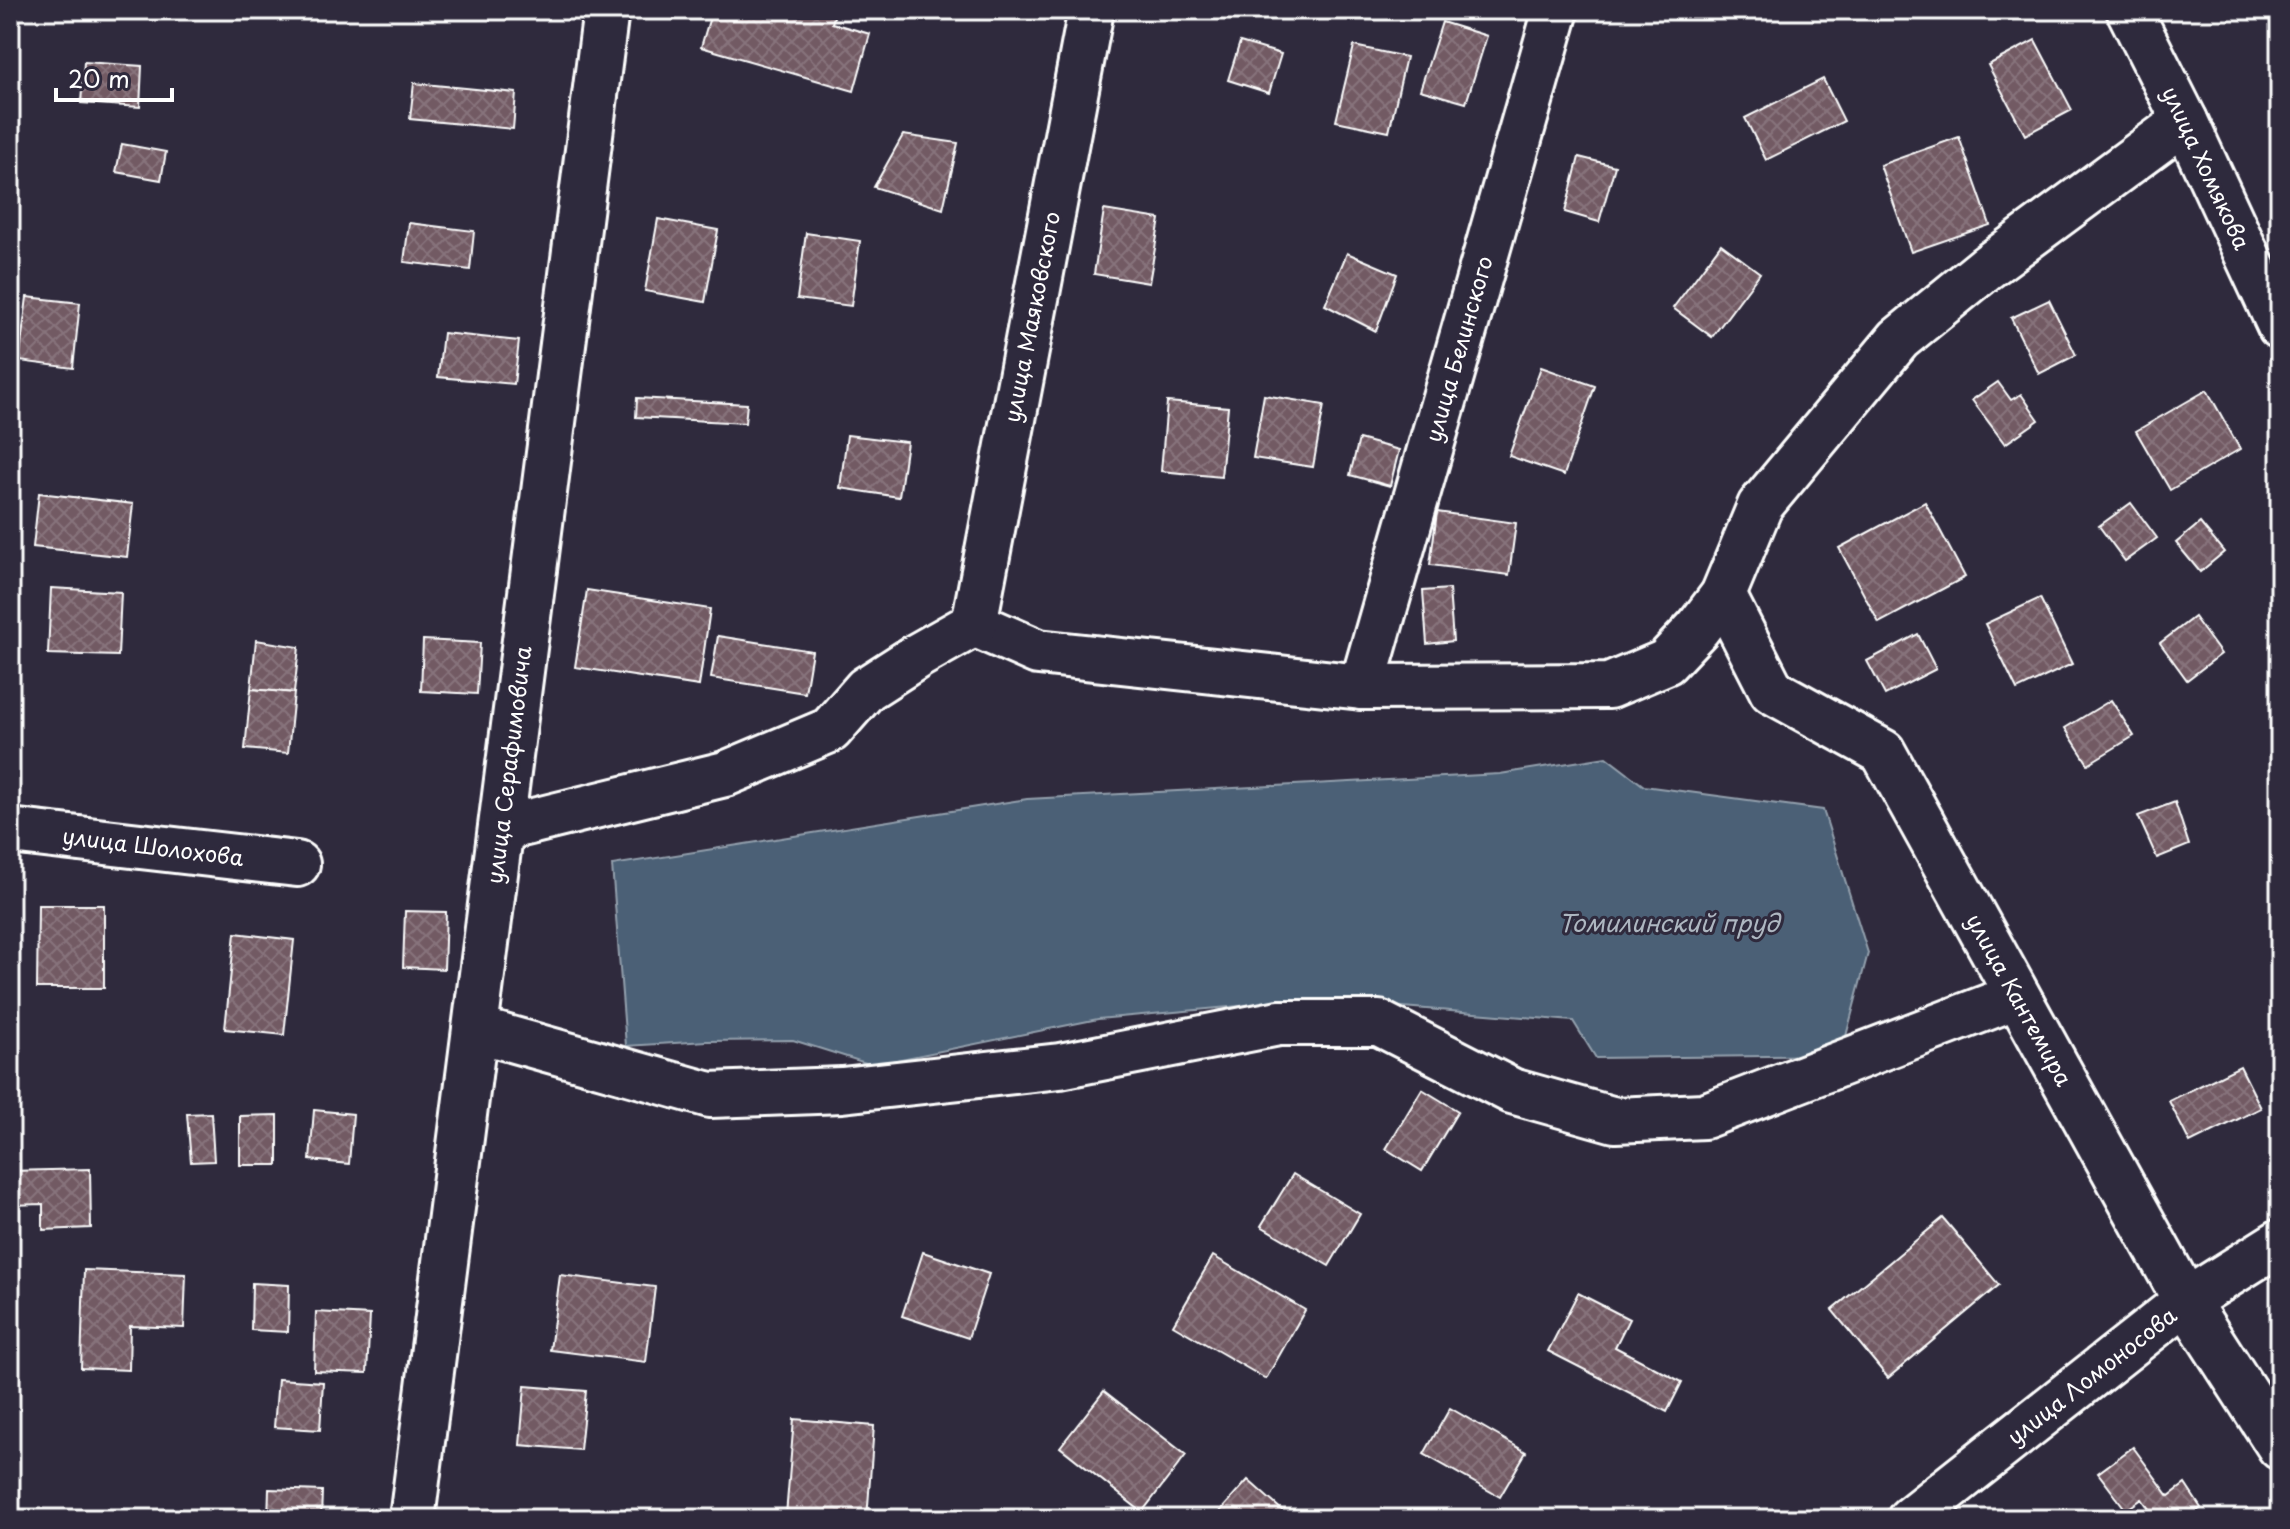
<svg xmlns="http://www.w3.org/2000/svg" width="2290" height="1529" font-family="'Playpen Sans',sans-serif">
	<style>
		.water { fill: #4b6076; stroke: #93a0ad; stroke-width: 2 }
		.building { fill: url(#building-cross-hatch); stroke: #fff; stroke-width: 2 }
		.lines { fill: none; stroke-linecap: round; stroke-linejoin: round }
		.street-casing { stroke: #fff; stroke-width: 50 }
		.secondary-casing { stroke: #fff; stroke-width: 50 }
		.street { stroke: #2f2a3d; stroke-width: 44 }
		.secondary { stroke: #2f2a3d; stroke-width: 44 }
		.labels { text-anchor: middle; stroke-width: 6; stroke-linejoin: round; paint-order: stroke }
		.street-label { font-size: 22px; fill: #fff; stroke: #2f2a3d }
		.water-label { font-size: 24px; font-style: italic; fill: #aeb7c1; stroke: #2f2a3d }
	</style>
	<defs>
		<pattern id="building-cross-hatch" width="8" height="8" patternUnits="userSpaceOnUse" patternTransform="scale(2)"><rect width="8" height="8" fill="#725a64"/><path d="M0 0l8 8M0 8l8-8" fill="none" stroke="#87737b"/></pattern>
	</defs>
	<rect width="100%" height="100%" fill="#2f2a3d"/>
	<filter id="ink" filterUnits="userSpaceOnUse"><feTurbulence type="fractalNoise" baseFrequency=".0125" numOctaves="2"/><feDisplacementMap in="SourceGraphic" scale="16" xChannelSelector="R" yChannelSelector="G"/><feConvolveMatrix kernelMatrix="1 2 1 2 8 2 1 2 1" color-interpolation-filters="sRGB"/></filter>
	<g filter="url(#ink)">
		<!-- water -->
		<polygon class="water" points="1606,757 1644,786 1823,810 1868,953 1841,1055 1596,1058 1573,1021 1378,1005 1295,1001 1098,1019 872,1065 793,1040 707,1041 626,1046 612,865 1027,799 1500,774"/>
		<!-- building -->
		<g class="building">
			<polygon points="712,10 836,10 832,23 870,34 854,91 701,47"/>
			<polygon points="1442,22 1487,36 1466,103 1420,90"/>
			<polygon points="2035,40 2072,110 2025,135 1988,65"/>
			<polygon points="1240,42 1281,54 1269,93 1228,80"/>
			<polygon points="1354,46 1406,57 1389,132 1336,121"/>
			<polygon points="84,62 142,66 140,107 81,103"/>
			<polygon points="1823,79 1844,121 1766,160 1745,118"/>
			<polygon points="414,83 516,93 513,129 410,119"/>
			<polygon points="903,135 958,143 943,209 874,187"/>
			<polygon points="1959,137 1990,225 1911,252 1880,165"/>
			<polygon points="122,144 166,152 161,180 116,172"/>
			<polygon points="1579,157 1615,166 1599,222 1565,212"/>
			<polygon points="1104,210 1160,219 1149,283 1094,274"/>
			<polygon points="658,219 718,230 705,302 645,291"/>
			<polygon points="409,223 474,231 470,270 404,262"/>
			<polygon points="806,233 860,241 851,306 797,299"/>
			<polygon points="1721,244 1760,273 1712,337 1673,308"/>
			<polygon points="1347,253 1397,274 1376,331 1325,305"/>
			<polygon points="27,297 80,303 73,368 19,361"/>
			<polygon points="2049,300 2076,355 2039,374 2011,318"/>
			<polygon points="443,333 519,341 514,384 438,377"/>
			<polygon points="1541,367 1595,386 1564,475 1509,456"/>
			<polygon points="1998,382 2011,400 2021,394 2039,420 2005,444 1972,400"/>
			<polygon points="2207,390 2240,449 2170,490 2136,431"/>
			<polygon points="1264,395 1324,405 1313,467 1253,458"/>
			<polygon points="637,398 747,404 745,423 636,417"/>
			<polygon points="1167,402 1228,407 1221,477 1161,471"/>
			<polygon points="847,435 907,442 899,497 840,488"/>
			<polygon points="1359,439 1399,450 1390,486 1350,475"/>
			<polygon points="39,493 133,504 127,557 33,547"/>
			<polygon points="1925,502 1965,577 1879,623 1839,548"/>
			<polygon points="2131,503 2157,538 2125,561 2099,526"/>
			<polygon points="1437,512 1516,523 1509,575 1430,565"/>
			<polygon points="2200,523 2224,552 2200,572 2176,543"/>
			<polygon points="51,588 121,592 118,656 48,654"/>
			<polygon points="1449,589 1453,641 1427,644 1423,591"/>
			<polygon points="587,590 710,609 699,686 575,667"/>
			<polygon points="2040,598 2072,664 2017,690 1985,624"/>
			<polygon points="2194,617 2221,654 2187,680 2160,643"/>
			<polygon points="1918,634 1936,669 1885,695 1867,661"/>
			<polygon points="718,636 812,651 805,693 711,678"/>
			<polygon points="256,640 299,647 294,693 251,689"/>
			<polygon points="423,640 480,643 477,694 421,691"/>
			<polygon points="2280,640 2280,661 2270,646"/>
			<polygon points="251,689 294,693 288,753 245,749"/>
			<polygon points="2111,700 2134,736 2088,764 2065,728"/>
			<polygon points="2175,802 2189,845 2157,858 2138,816"/>
			<polygon points="38,905 104,905 104,988 37,988"/>
			<polygon points="405,911 446,912 444,969 403,967"/>
			<polygon points="235,933 294,940 284,1035 225,1029"/>
			<polygon points="2240,1066 2261,1108 2190,1143 2169,1101"/>
			<polygon points="1422,1089 1458,1111 1422,1171 1386,1149"/>
			<polygon points="314,1110 353,1114 349,1164 310,1160"/>
			<polygon points="211,1113 214,1161 191,1162 187,1114"/>
			<polygon points="278,1115 278,1165 240,1165 240,1116"/>
			<polygon points="90,1169 91,1228 43,1230 43,1204 10,1205 10,1171"/>
			<polygon points="1293,1174 1360,1214 1329,1266 1261,1226"/>
			<polygon points="1943,1218 1999,1285 1888,1378 1832,1310"/>
			<polygon points="923,1252 989,1274 968,1338 902,1316"/>
			<polygon points="1213,1256 1305,1310 1266,1379 1173,1325"/>
			<polygon points="84,1270 186,1274 184,1328 130,1326 129,1370 81,1368"/>
			<polygon points="560,1275 655,1287 646,1362 550,1350"/>
			<polygon points="252,1283 289,1285 288,1332 251,1330"/>
			<polygon points="1578,1293 1629,1319 1615,1347 1682,1382 1667,1412 1548,1351"/>
			<polygon points="316,1312 370,1315 367,1373 314,1371"/>
			<polygon points="278,1379 323,1382 320,1430 274,1427"/>
			<polygon points="525,1386 586,1391 580,1450 520,1445"/>
			<polygon points="1104,1391 1186,1455 1142,1512 1060,1447"/>
			<polygon points="1450,1408 1526,1452 1500,1497 1424,1454"/>
			<polygon points="794,1419 874,1426 867,1519 786,1515"/>
			<polygon points="2133,1447 2169,1496 2185,1484 2201,1508 2186,1519 2156,1519 2142,1499 2126,1510 2098,1473"/>
			<polygon points="1248,1480 1292,1519 1213,1519"/>
			<polygon points="269,1489 322,1491 321,1519 268,1519"/>
		</g>
		<g class="lines">
			<defs>
				<g id="street">
					<polyline points="2129,10 2185,121 2280,326"/>
					<polyline points="1723,595 1772,691 1883,752 2186,1301 2280,1447"/>
					<polyline points="974,624 1038,652 1362,687 1609,686 1666,662 1698,628 1723,595 1760,506 1899,339 1986,268 2185,121"/>
					<polyline points="974,624 1091,10"/>
					<polyline points="1362,687 1556,10"/>
					<polyline points="501,829 725,774 830,730 866,689 919,655 974,624"/>
					<polyline points="10,831 297,864"/>
					<polyline points="475,1029 710,1095 842,1090 1060,1066 1279,1023 1379,1023 1512,1091 1615,1120 1704,1116 2017,996"/>
					<polyline points="412,1519 606,10"/>
				</g>
				<polyline id="secondary" points="1910,1519 2186,1301 2280,1242"/>
			</defs>
			<!-- street casing -->
			<use href="#street" class="street-casing"/>
			<!-- secondary casing -->
			<use href="#secondary" class="secondary-casing"/>
			<!-- street -->
			<use href="#street" class="street"/>
			<!-- secondary -->
			<use href="#secondary" class="secondary"/>
		</g>
	</g>
	<g class="labels">
		<!-- street labels -->
		<g class="street-label">
			<text transform="translate(2206 168) rotate(65)" y="8">улица Хомякова</text>
			<text transform="translate(1032 317) rotate(-79)" y="8">улица Маяковского</text>
			<text transform="translate(1459 349) rotate(-74)" y="8">улица Белинского</text>
			<text transform="translate(509 765) rotate(-83)" y="8">улица Серафимовича</text>
			<text transform="translate(153 847) rotate(7)" y="8">улица Шолохова</text>
			<text transform="translate(2019 1000) rotate(61)" y="8">улица Кантемира</text>
			<text transform="translate(2092 1376) rotate(-38)" y="8">улица Ломоносова</text>
		</g>
		<!-- water labels -->
		<g class="water-label">
			<text x="1669" y="932">Томилинский пруд</text>
		</g>
	</g>
	<!-- margin -->
	<rect width="2290" height="1529" fill="none" stroke="#2f2a3d" stroke-width="40"/>
	<rect x="20" y="20" width="2250" height="1489" fill="none" stroke="#fff" stroke-width="3" filter="url(#ink)"/>
	<!-- scale -->
	<path d="M56 88v12h116v-12" fill="none" stroke="#ffffff" stroke-width="4"/>
	<text x="68" y="88" font-size="24" fill="#ffffff" stroke="#2f2a3d" stroke-width="6" paint-order="stroke">20 m</text>
</svg>
